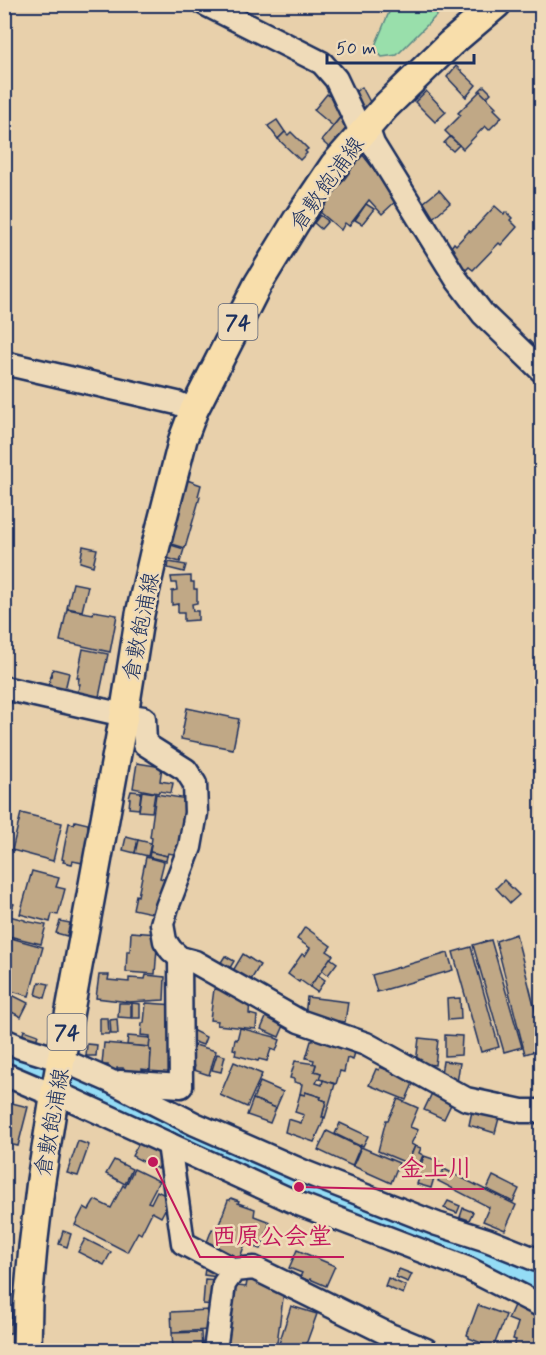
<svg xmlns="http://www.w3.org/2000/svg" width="546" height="1355" font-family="Mynerve,'Klee One',sans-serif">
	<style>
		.green { fill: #99dfab; stroke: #5a8784; stroke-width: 1.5 }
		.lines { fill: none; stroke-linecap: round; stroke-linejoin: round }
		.river { stroke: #94dcf5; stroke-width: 36 }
		.building { fill: #c0a886; stroke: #1b2f5e; stroke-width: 1.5 }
		.minor-casing { stroke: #1b2f5e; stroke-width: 27 }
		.major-casing { stroke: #1b2f5e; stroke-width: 32 }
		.minor { stroke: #efdbb9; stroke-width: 22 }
		.major { stroke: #f8deab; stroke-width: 27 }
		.labels { text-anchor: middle; stroke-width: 5; stroke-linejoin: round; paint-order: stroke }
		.shield { fill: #efdbb9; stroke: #5b6379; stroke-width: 1.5 }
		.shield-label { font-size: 21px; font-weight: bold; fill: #1b2f5e }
		.street-label { font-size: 22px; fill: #1b2f5e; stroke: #efdbb9 }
		.leader { fill: none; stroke: #c2185b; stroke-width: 2 }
		.callout-dot { fill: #c2185b; stroke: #efdbb9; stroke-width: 2 }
		.callout-label { font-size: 24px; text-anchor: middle; font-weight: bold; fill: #c2185b; stroke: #efdbb9; stroke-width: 5; stroke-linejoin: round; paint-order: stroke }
	</style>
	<rect width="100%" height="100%" fill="#e8d0ab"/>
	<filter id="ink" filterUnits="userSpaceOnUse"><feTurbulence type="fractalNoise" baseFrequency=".0167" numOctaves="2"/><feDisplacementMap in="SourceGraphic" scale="12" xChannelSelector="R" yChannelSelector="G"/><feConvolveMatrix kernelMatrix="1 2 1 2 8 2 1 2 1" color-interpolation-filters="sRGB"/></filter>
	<g filter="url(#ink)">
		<!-- green -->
		<polygon class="green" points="392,5 392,4 447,5 397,55 382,57 374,48"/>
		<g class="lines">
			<!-- river -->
			<g class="river">
				<polyline points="4,1054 43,1069"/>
				<polyline points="79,1082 192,1140 299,1187 542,1281"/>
			</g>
		</g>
		<!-- building -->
		<g class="building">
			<polygon points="456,66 476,85 466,97 447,77"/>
			<polygon points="484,86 491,93 486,98 479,91"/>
			<polygon points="362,87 371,104 364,109 355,92"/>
			<polygon points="426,91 446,112 435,122 415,102"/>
			<polygon points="480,91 496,107 494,109 502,117 489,130 485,126 463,149 445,131 461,115 458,113"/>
			<polygon points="327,94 346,110 333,126 314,110"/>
			<polygon points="343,114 351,126 332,150 324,143 324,142 322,140"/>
			<polygon points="277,120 285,132 278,139 268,126"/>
			<polygon points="285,132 288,135 291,132 308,149 305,151 307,153 300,160 278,139"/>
			<polygon points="450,137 459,145 453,151 444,143"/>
			<polygon points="362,154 391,191 389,192 396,201 382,214 369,200 349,226 345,223 341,230 320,212 351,170 348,166"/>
			<polygon points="439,190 450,203 428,222 418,207"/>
			<polygon points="366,204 374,209 362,224 355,220"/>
			<polygon points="495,206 504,214 506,212 512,218 510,220 517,227 501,245 499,243 473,270 469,267 464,272 448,258 455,250 451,247 454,243 456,245 469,231 471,232"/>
			<polygon points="320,215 328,221 321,229 314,223"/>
			<polygon points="187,480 201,485 198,496 200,497 185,548 169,543"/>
			<polygon points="171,545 184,549 180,562 167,558"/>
			<polygon points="83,546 97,549 93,566 80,562"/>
			<polygon points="169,562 186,565 184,572 168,568"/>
			<polygon points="191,576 191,582 194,582 194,589 197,589 197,603 192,604 193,611 198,611 198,620 184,621 184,613 178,613 178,604 172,605 172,591 177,590 176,583 172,583 171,577"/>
			<polygon points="73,583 88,586 82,611 67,608"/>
			<polygon points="67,609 93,614 94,611 117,615 110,652 60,641"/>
			<polygon points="83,649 108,654 99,697 96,697 96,698 77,694 80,684 78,684 79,678 77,678"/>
			<polygon points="53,669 69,673 64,694 47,690"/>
			<polygon points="187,708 239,719 233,749 181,739"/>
			<polygon points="137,763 162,767 160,781 173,783 171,793 159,791 158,793 133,788"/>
			<polygon points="131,791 141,792 139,809 129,808 130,798 129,798"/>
			<polygon points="142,791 155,793 152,812 139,811"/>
			<polygon points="156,794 188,799 179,855 168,853 167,856 150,852 152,838 150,837"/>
			<polygon points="21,813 62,823 53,861 12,850"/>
			<polygon points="75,821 88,824 88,827 91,827 83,863 73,861 72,864 63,862 64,860 62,859 69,823 74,824"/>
			<polygon points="126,837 138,840 135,853 123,850"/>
			<polygon points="138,840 151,843 148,856 135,853"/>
			<polygon points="150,852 167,856 166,861 149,857"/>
			<polygon points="146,857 164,862 160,878 170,881 156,914 133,909 136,895 138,896"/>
			<polygon points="32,871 59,878 56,887 65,889 58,915 52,914 50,922 20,914"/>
			<polygon points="504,880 519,895 510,903 496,888"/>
			<polygon points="4,901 14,904 10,914 4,911"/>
			<polygon points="9,916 25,920 25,921 46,925 41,944 5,935"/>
			<polygon points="60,921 70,923 67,936 56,933"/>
			<polygon points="305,927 331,946 327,951 333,955 310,987 300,980 299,982 288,974 302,954 305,956 310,948 297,939"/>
			<polygon points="131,932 158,934 155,974 126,972 127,951 130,951"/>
			<polygon points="516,934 542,1037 542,1049 525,1054 496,941"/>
			<polygon points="11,938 43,947 29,996 4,989 4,959"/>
			<polygon points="491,940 522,1047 504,1052 473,945"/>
			<polygon points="471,947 499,1047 481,1052 453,952"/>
			<polygon points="448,953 453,970 377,992 372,975"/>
			<polygon points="243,954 260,965 248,985 231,974"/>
			<polygon points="225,956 234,961 227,973 218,967"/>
			<polygon points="330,958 337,963 328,975 322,970"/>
			<polygon points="99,975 109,975 108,980 129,982 129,978 145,979 146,975 165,977 164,1000 129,1002 96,998"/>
			<polygon points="318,975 325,980 317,992 310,987"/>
			<polygon points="39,982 49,984 45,998 36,995"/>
			<polygon points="214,989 242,993 250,1000 249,1014 257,1016 256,1029 217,1025 218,1021 210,1020"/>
			<polygon points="4,991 28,1003 21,1017 12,1012 11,1015 4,1011"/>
			<polygon points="307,997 348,1002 345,1022 305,1017"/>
			<polygon points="460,998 461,1019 448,1020 447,999"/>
			<polygon points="119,1003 131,1003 131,1018 118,1017"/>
			<polygon points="132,1003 140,1004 140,1018 132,1018"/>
			<polygon points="146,1003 176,1005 170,1077 149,1076 151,1050 149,1050 150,1036 141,1035 142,1023 144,1023"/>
			<polygon points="268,1013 286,1021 279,1037 261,1029"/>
			<polygon points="100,1018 108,1018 109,1034 100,1034"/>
			<polygon points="117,1019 118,1034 111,1034 110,1020"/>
			<polygon points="240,1028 275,1037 275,1038 280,1040 276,1051 271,1049 267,1061 259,1059 258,1061 235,1055 236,1050 233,1049 235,1039 237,1040"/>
			<polygon points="190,1029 206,1037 203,1045 189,1040"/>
			<polygon points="24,1030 38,1035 34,1046 21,1041"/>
			<polygon points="445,1035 462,1036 461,1055 445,1056"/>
			<polygon points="128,1036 150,1038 149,1047 127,1045"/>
			<polygon points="314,1037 356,1048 353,1060 347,1058 344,1072 340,1071 336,1084 319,1079 321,1073 314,1071 316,1065 313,1064 314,1060 306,1058 311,1041 313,1041"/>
			<polygon points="419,1038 438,1040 435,1065 416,1063"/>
			<polygon points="104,1043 149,1047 149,1050 151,1050 150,1070 142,1069 142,1072 123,1071 123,1068 117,1068 117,1074 107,1074 108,1065 102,1065"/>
			<polygon points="87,1044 97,1045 96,1056 86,1056"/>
			<polygon points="195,1045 216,1051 209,1075 194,1070 195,1066 189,1064"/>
			<polygon points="217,1054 225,1056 221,1072 212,1070"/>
			<polygon points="295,1061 316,1064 314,1071 321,1073 319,1079 318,1079 316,1083 322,1085 323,1080 335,1084 325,1118 322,1117 326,1101 320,1099 321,1097 305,1092 305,1095 300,1094 302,1084 294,1082 294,1079 290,1078"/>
			<polygon points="443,1061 460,1063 457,1083 440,1080"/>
			<polygon points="234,1062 262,1074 247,1107 220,1095"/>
			<polygon points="380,1067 414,1081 406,1100 369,1085 376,1069 379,1070"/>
			<polygon points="260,1082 283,1092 276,1108 253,1099"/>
			<polygon points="433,1091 453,1100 444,1119 424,1110"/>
			<polygon points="305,1092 321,1097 320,1099 326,1101 322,1117 324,1117 323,1122 314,1142 285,1132 288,1119 301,1123 304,1115 295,1112 300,1094 305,1095"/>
			<polygon points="253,1099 276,1108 270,1123 247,1115"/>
			<polygon points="398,1099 418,1108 410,1127 418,1130 411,1144 415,1146 407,1163 378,1151 386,1120 388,1120"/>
			<polygon points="4,1101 28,1107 18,1146 4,1143"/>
			<polygon points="472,1111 499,1118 495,1133 469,1125"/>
			<polygon points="340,1123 368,1136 363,1146 361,1145 360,1146 335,1134"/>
			<polygon points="327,1131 360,1147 352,1166 318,1150"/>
			<polygon points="78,1141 89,1145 78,1176 67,1173"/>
			<polygon points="139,1143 164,1156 158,1169 132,1156"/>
			<polygon points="415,1146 421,1148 419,1153 423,1155 418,1167 420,1168 424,1156 439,1161 431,1188 417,1184 420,1175 415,1174 417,1167 408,1163"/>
			<polygon points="361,1147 399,1163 391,1183 353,1166"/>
			<polygon points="114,1160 132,1169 125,1184 106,1174"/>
			<polygon points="134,1169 159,1181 148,1202 151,1203 157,1191 171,1198 161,1217 152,1212 141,1234 138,1232 127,1252 75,1225 84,1207 89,1210 95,1200 111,1208 123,1185 125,1187"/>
			<polygon points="444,1169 516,1205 505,1230 483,1221 489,1207 438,1181"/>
			<polygon points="493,1176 519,1189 513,1202 487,1189"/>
			<polygon points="231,1198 239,1201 238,1203 255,1209 254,1216 270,1222 261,1249 245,1244 238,1263 204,1250 212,1229 217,1230 228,1200 230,1200"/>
			<polygon points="448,1201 460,1206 457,1213 444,1208"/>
			<polygon points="463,1208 473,1212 469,1220 460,1217"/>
			<polygon points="63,1231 71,1234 67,1247 59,1244"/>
			<polygon points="85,1239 111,1252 104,1265 78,1252"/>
			<polygon points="297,1250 335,1266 326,1286 310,1279 309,1281 300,1277 302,1273 289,1268"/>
			<polygon points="206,1263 219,1264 217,1277 204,1275"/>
			<polygon points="399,1269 412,1274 408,1282 396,1277"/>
			<rect x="4" y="1275" width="7" height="58"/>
			<polygon points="248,1276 284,1291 276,1350 219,1350 229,1285 246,1287"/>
			<polygon points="388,1278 406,1286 403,1294 385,1286"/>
			<polygon points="205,1279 217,1280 215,1305 203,1304"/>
			<polygon points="515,1303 542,1316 542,1350 512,1350 516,1340 513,1339 518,1323 508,1319"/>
			<polygon points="478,1305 506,1315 493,1348 469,1338 469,1336 467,1335"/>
			<polygon points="291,1306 317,1314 304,1350 277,1350"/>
			<polygon points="209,1310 209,1330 172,1332 171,1312"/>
			<polygon points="201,1332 202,1350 173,1350 172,1333"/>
		</g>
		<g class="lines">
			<defs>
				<g id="minor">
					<polyline points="205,4 322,63 336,79 362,134"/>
					<polyline points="367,127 373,144 457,280 483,314 542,371"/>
					<polyline points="4,363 177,403 194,410"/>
					<polyline points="4,688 124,715 144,718 145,744 186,770 195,784 196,813 190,847 167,907 162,924 165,941 171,950 180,958 195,962 299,1021 366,1044 466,1099 522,1111 542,1111"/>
					<polyline points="4,1040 20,1047 62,1060 110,1081 195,1124 307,1173 437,1224 487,1240 542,1262"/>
					<polyline points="4,1074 44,1091 55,1092 299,1204 469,1269 542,1306"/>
					<polyline points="120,1082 181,1086 180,958"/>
					<polyline points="169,1144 183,1243 234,1270"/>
					<polyline points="215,1350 224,1284 234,1270 254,1268 392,1336 426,1350"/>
				</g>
				<polyline id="major" points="27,1350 28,1303 33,1247 41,1180 55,1092 124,715 140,614 154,553 183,439 194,410 258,284 297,220 334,165 386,106 450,44 497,4"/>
			</defs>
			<!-- minor casing -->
			<use href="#minor" class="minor-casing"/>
			<!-- major casing -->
			<use href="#major" class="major-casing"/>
			<!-- minor -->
			<use href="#minor" class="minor"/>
			<!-- major -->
			<use href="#major" class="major"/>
		</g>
	</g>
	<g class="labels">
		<!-- shield labels -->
		<g class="shield">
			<rect x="218.5" y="304" width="39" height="36" rx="4.5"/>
			<rect x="47.5" y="1014" width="39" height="36" rx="4.5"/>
		</g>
		<g class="shield-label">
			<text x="238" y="329">74</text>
			<text x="67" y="1039">74</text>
		</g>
		<!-- street labels -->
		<g class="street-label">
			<text transform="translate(326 183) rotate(-54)" y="8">倉敷飽浦線</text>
			<text transform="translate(140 626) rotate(-79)" y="8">倉敷飽浦線</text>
			<text transform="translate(51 1122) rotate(-80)" y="8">倉敷飽浦線</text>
		</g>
	</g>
	<!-- callouts -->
	<path class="leader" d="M299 1187L388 1189H484M153 1162L200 1257H344"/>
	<g class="callout-dot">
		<circle cx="299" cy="1187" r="6"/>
		<circle cx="153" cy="1162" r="6"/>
	</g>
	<g class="callout-label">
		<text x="436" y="1176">金上川</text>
		<text x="272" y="1244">西原公会堂</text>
	</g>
	<!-- margin -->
	<rect width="546" height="1355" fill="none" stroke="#efdbb9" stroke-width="24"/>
	<rect x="12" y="12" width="522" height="1331" fill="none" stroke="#1b2f5e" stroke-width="2" filter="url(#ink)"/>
	<!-- scale -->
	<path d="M327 54v9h147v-9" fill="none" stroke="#1b2f5e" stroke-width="3"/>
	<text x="336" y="54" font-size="18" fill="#1b2f5e" stroke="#efdbb9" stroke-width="4.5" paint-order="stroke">50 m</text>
</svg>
